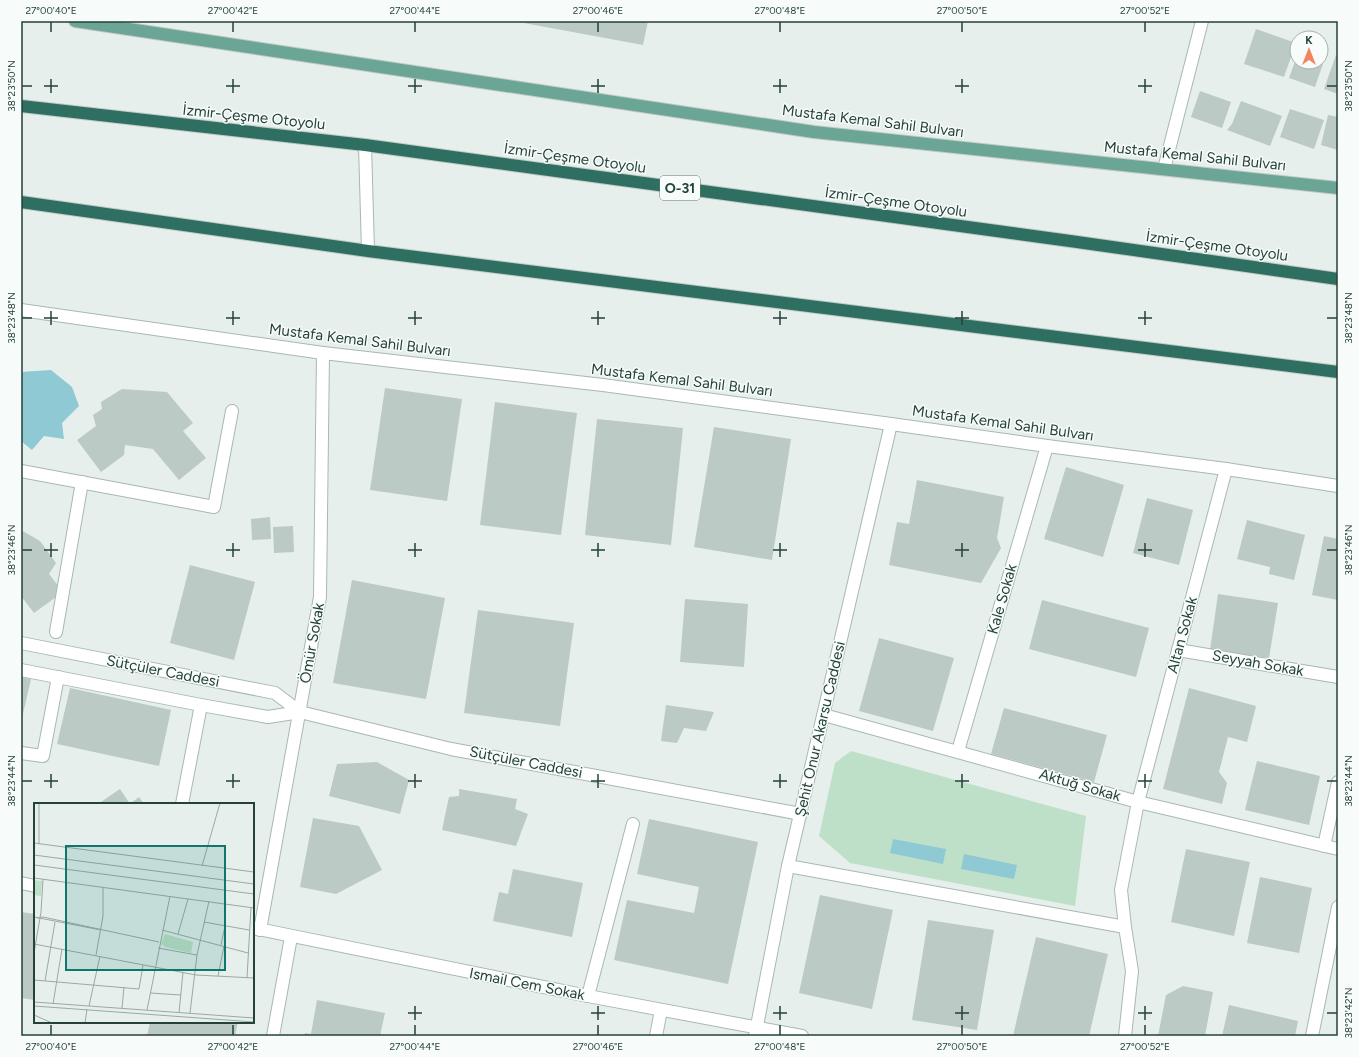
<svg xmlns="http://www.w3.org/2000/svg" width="1359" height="1057" font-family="Figtree,sans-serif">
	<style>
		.green { fill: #bfe0c8 }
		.water { fill: #8ec9d4 }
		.building { fill: #bbcac4 }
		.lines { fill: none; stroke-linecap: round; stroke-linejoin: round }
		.minor-casing { stroke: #a8b8b2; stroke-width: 14 }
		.major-casing { stroke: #c2cac8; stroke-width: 14 }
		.highway-casing { stroke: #c2cac8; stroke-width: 14 }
		.minor { stroke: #fff; stroke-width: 12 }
		.major { stroke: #6aa596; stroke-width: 12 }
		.highway { stroke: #2f6f62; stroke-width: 12 }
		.ticks { fill: none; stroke: #24423a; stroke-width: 1.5 }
		.labels { text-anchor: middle; stroke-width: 3; stroke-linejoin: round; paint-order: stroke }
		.shield { fill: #f7fbf9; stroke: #637a73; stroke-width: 1 }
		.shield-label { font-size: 14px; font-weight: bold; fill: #24423a }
		.street-label { font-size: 15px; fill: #24423a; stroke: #f7fbf9 }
		.inset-road { fill: none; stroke: #98aaa4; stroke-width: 1 }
		.view { fill: #0f766e; fill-opacity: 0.15; stroke: #0f766e; stroke-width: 2 }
		.inset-edge { fill: none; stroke: #24423a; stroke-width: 2 }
		.neatline { fill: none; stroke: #24423a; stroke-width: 1.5 }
		.ticks-label { font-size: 10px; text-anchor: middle; fill: #24423a }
	</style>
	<rect width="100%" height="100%" fill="#e6efeb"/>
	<!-- green -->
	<polygon class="green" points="851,751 1086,816 1075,906 850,863 819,836 835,763"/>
	<!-- water -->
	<g class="water">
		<polygon points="51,370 72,387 79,406 62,423 64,439 44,436 32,450 21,441 21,372"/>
		<polygon points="893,839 946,849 943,864 890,853"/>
		<polygon points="964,854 1017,865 1014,879 961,869"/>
	</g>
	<!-- building -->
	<g class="building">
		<polygon points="513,21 648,21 643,45"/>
		<polygon points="1256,29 1296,43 1284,77 1244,64"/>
		<polygon points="1321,53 1326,55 1315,87 1289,78 1297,56 1297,62 1321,62"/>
		<polygon points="1336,55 1338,56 1338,94 1324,89"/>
		<polygon points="1200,91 1231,102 1222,128 1191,117"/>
		<polygon points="1241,101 1282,116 1270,146 1227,130 1232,124"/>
		<polygon points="1290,109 1324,120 1314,149 1280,137"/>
		<polygon points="1328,115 1338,117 1338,150 1321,145"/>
		<polygon points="385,388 462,399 447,501 370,490"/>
		<polygon points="122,389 167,392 193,423 183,431 206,458 179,480 153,449 125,445 124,455 101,472 77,440 96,426 93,415 102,409 101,402"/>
		<polygon points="495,402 577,413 561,535 480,525"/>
		<polygon points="597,419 683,428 671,545 585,535"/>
		<polygon points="714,427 791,439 772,560 694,547"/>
		<polygon points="1066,467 1124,485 1103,557 1044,539"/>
		<polygon points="917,480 1004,497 997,538 1001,548 981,583 889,565 897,522 909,524"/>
		<polygon points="1147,498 1193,510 1179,565 1133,553"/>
		<polygon points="270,517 271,539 252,540 251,519"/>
		<polygon points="1247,520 1305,535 1294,580 1269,574 1270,567 1237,559"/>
		<polygon points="293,526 294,552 274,553 273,527"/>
		<polygon points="21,530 40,541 56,563 49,574 63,592 34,613 21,596"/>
		<polygon points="1324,536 1338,539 1338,600 1312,595"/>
		<polygon points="190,565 255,582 234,660 170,643"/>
		<polygon points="352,580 445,598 426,699 333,683"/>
		<polygon points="1218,594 1278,603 1269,658 1210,650"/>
		<polygon points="685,599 748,604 744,667 680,662"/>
		<polygon points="1042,600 1149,628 1136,677 1029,649"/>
		<polygon points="478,610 574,623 560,726 464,713"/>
		<polygon points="879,638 954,658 933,731 859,711"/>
		<polygon points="21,677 31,679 22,718 21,718"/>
		<polygon points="70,688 171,710 159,766 57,744"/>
		<polygon points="1189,688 1256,706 1247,742 1228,737 1219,772 1227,783 1222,804 1163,789"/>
		<polygon points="666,705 714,712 706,731 684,728 677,743 661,741"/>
		<polygon points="1004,708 1107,735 1094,782 991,754"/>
		<polygon points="1257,761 1320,776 1309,825 1245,810"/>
		<polygon points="377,762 409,780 400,814 329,796 337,764"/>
		<polygon points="120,789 130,804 98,804"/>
		<polygon points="459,789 517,799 515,809 528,814 516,846 442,830 449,797 459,796"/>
		<polygon points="139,797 144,804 130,804"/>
		<polygon points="313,818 359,826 382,870 336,894 300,887"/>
		<polygon points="649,819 758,842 728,984 614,960 627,900 694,913 699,887 637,874"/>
		<polygon points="1186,849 1250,862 1234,936 1171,922"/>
		<polygon points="513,869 583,883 572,937 493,921 499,892 508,894"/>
		<polygon points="1260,877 1312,888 1299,953 1247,943"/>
		<polygon points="820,895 893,910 872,1009 799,993"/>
		<polygon points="21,912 35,914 35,1000 21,998"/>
		<polygon points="928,920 994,930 977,1030 912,1020"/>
		<polygon points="1036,937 1108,954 1089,1036 1013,1036"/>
		<polygon points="1183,986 1213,992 1205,1036 1158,1036 1166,995"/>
		<polygon points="317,1000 385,1013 380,1036 304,1036 305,1033 311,1034"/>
		<polygon points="1229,1005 1298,1021 1295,1036 1222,1036"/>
		<polygon points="150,1022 238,1022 235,1036 147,1036"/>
	</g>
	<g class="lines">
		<defs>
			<g id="minor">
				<polyline points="365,145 368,251"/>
				<polyline points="1164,169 1202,21"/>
				<polyline points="21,310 323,353 603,385 891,424 1047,446 1226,469 1338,486"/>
				<polyline points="21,471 214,507 232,411"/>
				<polyline points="56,632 82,482"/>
				<polyline points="21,643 275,693 300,712"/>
				<polyline points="1178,650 1338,677"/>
				<polyline points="21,670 201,705 268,717 300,712 451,749 801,814"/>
				<polyline points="824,715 1138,802 1338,849"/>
				<polyline points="958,751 1047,446"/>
				<polyline points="21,753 43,756 58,677"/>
				<polyline points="182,804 201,705"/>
				<polyline points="1324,846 1338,782"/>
				<polyline points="788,866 1125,927 1132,971 1125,1036"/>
				<polyline points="21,883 35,886"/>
				<polyline points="1125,927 1121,890 1138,802 1226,469"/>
				<polyline points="253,928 588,996 802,1036"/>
				<polyline points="260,930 320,597 323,353"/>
				<polyline points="588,996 633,824"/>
				<polyline points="273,1036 291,937"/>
				<polyline points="656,1036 661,1010"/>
				<polyline points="755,1036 788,866 891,424"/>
				<polyline points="1312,1036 1338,907"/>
			</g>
			<polyline id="major" points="75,21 814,132 1338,188"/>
			<g id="highway">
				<polyline points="21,106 365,145 1070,241 1338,279"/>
				<polyline points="21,202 368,251 1338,372"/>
			</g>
		</defs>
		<!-- minor casing -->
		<use href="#minor" class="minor-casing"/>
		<!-- major casing -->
		<use href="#major" class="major-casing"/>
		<!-- highway casing -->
		<use href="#highway" class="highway-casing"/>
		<!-- minor -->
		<use href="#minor" class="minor"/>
		<!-- major -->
		<use href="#major" class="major"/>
		<!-- highway -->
		<use href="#highway" class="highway"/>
	</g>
	<!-- ticks -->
	<path class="ticks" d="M51,22V32M233,22V32M415,22V32M598,22V32M780,22V32M962,22V32M1145,22V32M51,79V93M233,79V93M415,79V93M598,79V93M780,79V93M962,79V93M1145,79V93M22,86H32M44,86H58M226,86H240M408,86H422M591,86H605M773,86H787M955,86H969M1138,86H1152M1327,86H1337M51,311V325M233,311V325M415,311V325M598,311V325M780,311V325M962,311V325M1145,311V325M22,318H32M44,318H58M226,318H240M408,318H422M591,318H605M773,318H787M955,318H969M1138,318H1152M1327,318H1337M51,543V557M233,543V557M415,543V557M598,543V557M780,543V557M962,543V557M1145,543V557M22,550H32M44,550H58M226,550H240M408,550H422M591,550H605M773,550H787M955,550H969M1138,550H1152M1327,550H1337M51,774V788M233,774V788M415,774V788M598,774V788M780,774V788M962,774V788M1145,774V788M22,781H32M44,781H58M226,781H240M408,781H422M591,781H605M773,781H787M955,781H969M1138,781H1152M1327,781H1337M415,1006V1020M598,1006V1020M780,1006V1020M962,1006V1020M1145,1006V1020M408,1013H422M591,1013H605M773,1013H787M955,1013H969M1138,1013H1152M1327,1013H1337M51,1025V1035M233,1025V1035M415,1025V1035M598,1025V1035M780,1025V1035M962,1025V1035M1145,1025V1035"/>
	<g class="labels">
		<!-- shield labels -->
		<rect class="shield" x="660" y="176" width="40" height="24" rx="3"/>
		<g class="shield-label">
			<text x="680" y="193">O-31</text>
		</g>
		<!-- street labels -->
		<g class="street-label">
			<text transform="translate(254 117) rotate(6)" y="5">İzmir-Çeşme Otoyolu</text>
			<text transform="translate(873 121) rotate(7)" y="5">Mustafa Kemal Sahil Bulvarı</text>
			<text transform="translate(1195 156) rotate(6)" y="5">Mustafa Kemal Sahil Bulvarı</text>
			<text transform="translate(575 158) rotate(8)" y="5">İzmir-Çeşme Otoyolu</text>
			<text transform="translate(896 202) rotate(8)" y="5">İzmir-Çeşme Otoyolu</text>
			<text transform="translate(1217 246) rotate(8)" y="5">İzmir-Çeşme Otoyolu</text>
			<text transform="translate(360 340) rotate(7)" y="5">Mustafa Kemal Sahil Bulvarı</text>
			<text transform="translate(682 380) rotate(7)" y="5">Mustafa Kemal Sahil Bulvarı</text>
			<text transform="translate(1003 423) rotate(8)" y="5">Mustafa Kemal Sahil Bulvarı</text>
			<text transform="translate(1002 599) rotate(-74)" y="5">Kale Sokak</text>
			<text transform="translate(1182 635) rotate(-75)" y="5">Altan Sokak</text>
			<text transform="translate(312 643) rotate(-80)" y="5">Ömür Sokak</text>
			<text transform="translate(1258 663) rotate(10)" y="5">Seyyah Sokak</text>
			<text transform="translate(163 671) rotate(11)" y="5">Sütçüler Caddesi</text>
			<text transform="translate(820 729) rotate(-77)" y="5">Şehit Onur Akarsu Caddesi</text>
			<text transform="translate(526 762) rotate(11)" y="5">Sütçüler Caddesi</text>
			<text transform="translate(1080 785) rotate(16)" y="5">Aktuğ Sokak</text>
			<text transform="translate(527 984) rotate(11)" y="5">Ismail Cem Sokak</text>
		</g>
	</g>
	<!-- overview -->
	<g transform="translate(34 803)">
		<rect width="220" height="220" fill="#e6efeb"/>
		<path d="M0,77L8,78L7,93L0,92ZM131,131L159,139L157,150L131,144L127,141Z" fill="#bfe0c8"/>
		<path class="inset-road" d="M5,0V41M0,40L220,69M0,52L220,81M0,62L220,91M168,63L186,0M0,75L220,105M0,114L67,127M3,115L9,114L125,139M170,119L215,127M128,127L214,150M144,131L154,96M0,141L162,172L220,175M187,142L191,123M124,145L163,152L156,210M0,150L7,109L9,76M62,152L69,113V85M163,152L175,98M184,173L190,143M213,175L217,104M0,177L105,186L109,162M11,178L21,119M116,190L147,192M0,199L220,215M19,201L28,146M0,203L220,219M55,203L66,153M88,205L90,184M113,207L136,93M145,210L149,169M0,212L18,220M51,220L53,206"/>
		<path class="view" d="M32,43H191V167H32Z"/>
		<rect width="220" height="220" class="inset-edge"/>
	</g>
	<!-- border -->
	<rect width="1359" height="1057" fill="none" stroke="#f7fbf9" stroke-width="44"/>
	<!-- north arrow -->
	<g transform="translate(1309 50)"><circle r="19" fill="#f7fbf9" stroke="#a3b1ad"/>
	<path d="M0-3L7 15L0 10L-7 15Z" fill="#f4845f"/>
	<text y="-6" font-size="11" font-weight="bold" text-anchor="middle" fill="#24423a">K</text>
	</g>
	<rect x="22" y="22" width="1315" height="1013" class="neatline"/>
	<g class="ticks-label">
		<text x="51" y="14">27°00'40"E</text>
		<text x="233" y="14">27°00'42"E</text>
		<text x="415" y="14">27°00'44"E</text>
		<text x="598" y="14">27°00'46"E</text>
		<text x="780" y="14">27°00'48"E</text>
		<text x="962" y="14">27°00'50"E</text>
		<text x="1145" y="14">27°00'52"E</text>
		<text transform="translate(11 86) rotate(-90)" y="4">38°23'50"N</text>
		<text transform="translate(1348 86) rotate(-90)" y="4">38°23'50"N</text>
		<text transform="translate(11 318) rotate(-90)" y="4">38°23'48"N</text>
		<text transform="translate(1348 318) rotate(-90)" y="4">38°23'48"N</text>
		<text transform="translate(11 550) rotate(-90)" y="4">38°23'46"N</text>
		<text transform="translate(1348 550) rotate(-90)" y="4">38°23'46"N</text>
		<text transform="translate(11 781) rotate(-90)" y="4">38°23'44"N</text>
		<text transform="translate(1348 781) rotate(-90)" y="4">38°23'44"N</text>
		<text transform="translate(1348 1013) rotate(-90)" y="4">38°23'42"N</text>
		<text x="51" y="1050">27°00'40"E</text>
		<text x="233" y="1050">27°00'42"E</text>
		<text x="415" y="1050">27°00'44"E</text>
		<text x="598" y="1050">27°00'46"E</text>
		<text x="780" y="1050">27°00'48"E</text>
		<text x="962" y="1050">27°00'50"E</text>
		<text x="1145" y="1050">27°00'52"E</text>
	</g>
</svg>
